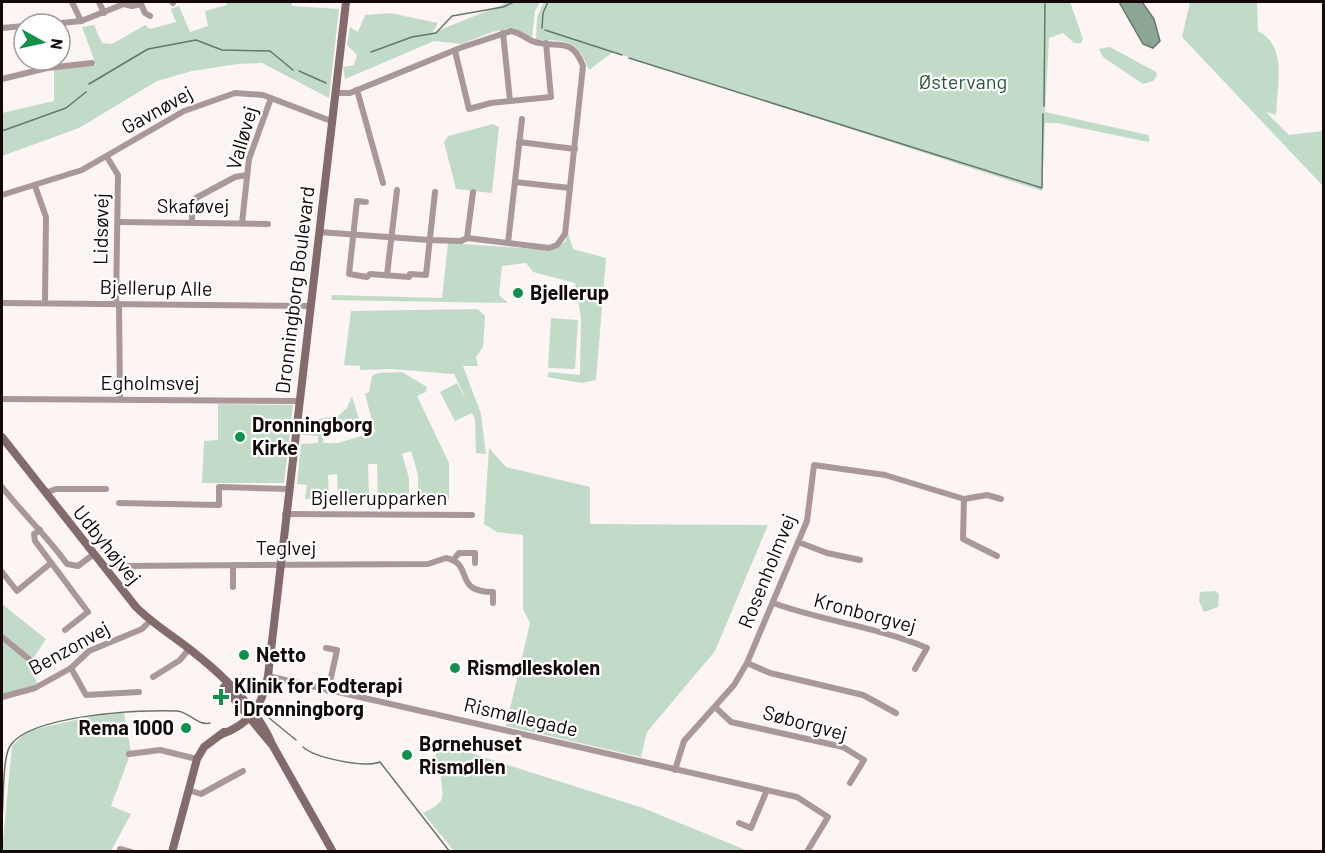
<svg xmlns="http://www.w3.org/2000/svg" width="1325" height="853" font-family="Barlow,sans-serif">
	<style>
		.green { fill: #c2dbc8 }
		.water { fill: #8ba692; stroke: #677769; stroke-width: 1.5 }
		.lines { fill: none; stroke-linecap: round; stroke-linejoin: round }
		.stream { stroke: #677769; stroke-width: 1.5 }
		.street { stroke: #aa9898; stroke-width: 6 }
		.secondary { stroke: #846b6b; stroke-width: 8 }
		.poi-dot { fill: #138f4c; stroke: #fff; stroke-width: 2 }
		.labels { text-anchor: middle; stroke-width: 4.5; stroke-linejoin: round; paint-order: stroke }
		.park-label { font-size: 20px; fill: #295738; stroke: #fff }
		.street-label { font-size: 20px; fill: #140808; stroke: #fff }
		.poi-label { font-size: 20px; font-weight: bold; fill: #140808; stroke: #fff; text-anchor: start }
	</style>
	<rect width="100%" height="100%" fill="#fdf4f4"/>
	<!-- green -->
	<g class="green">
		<polygon points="226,2 291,2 292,6 339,9 329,98 262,63 238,64 192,71 157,81 79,128 2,156 2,113 54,101 54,69 96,65 82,27 94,25 102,43 112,44 145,25 150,29 176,22 171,9 179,6 190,32 208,26 205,11 227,5"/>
		<polygon points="505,2 540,2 535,11 532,38 513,28 492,32 462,44 434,41 345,79 343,67 354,65 357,55 347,45 350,27 358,32 365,15 390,13 438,23 432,33 502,5"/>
		<path d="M544,2H1070L1083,39L1081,43H1074L1063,33L1049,38L1045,112L1148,135L1150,140L1148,142L1057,123H1045L1042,191L613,52L589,70C577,40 567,40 536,40L537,17Z"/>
		<path d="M1190,2H1257L1258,31C1288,46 1277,86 1276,115L1266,112L1289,135L1323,131L1322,185L1182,37Z"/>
		<polygon points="1110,47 1156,72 1157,76 1153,81 1143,84 1103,57 1099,49"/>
		<polygon points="493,124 499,127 492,193 456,189 444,142 448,136"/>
		<polygon points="568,233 573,249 606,258 596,380 582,383 547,377 549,372 580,375 581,318 575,283 533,272 526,263 502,266 499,295 508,303 331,300 332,295 442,298 448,243 550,250 565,242"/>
		<polygon points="478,309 485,316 483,347 476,357 478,366 463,366 481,414 486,454 476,453 475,419 472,413 455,421 440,392 457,383 467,401 454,374 391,369 360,370 360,366 344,365 351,311"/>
		<polygon points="551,318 578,320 575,369 548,368"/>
		<polygon points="402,372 427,387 426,392 417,396 449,463 449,499 418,501 418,475 411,451 402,454 409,478 409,499 378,502 377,464 368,464 369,499 338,502 337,474 328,475 329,499 305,499 307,485 297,484 301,444 318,443 318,436 301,435 302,426 306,421 338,416 347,408 352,396 360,422 337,430 324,430 323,443 338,443 375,432 365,394 369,392 372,376 378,373"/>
		<polygon points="218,404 293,405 284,483 202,483 204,441 218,440"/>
		<polygon points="489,448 506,467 590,487 590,524 768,525 715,651 647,732 641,757 506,726 530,623 523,609 523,535 497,532 484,524"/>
		<polygon points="1216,591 1219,594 1218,607 1204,612 1199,601 1200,592"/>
		<polygon points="2,604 46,639 31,662 37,684 2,695"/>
		<polygon points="106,713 124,713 131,752 111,806 131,814 111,851 2,852 12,746 27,731"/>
		<path d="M433,741L643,808L748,851H454L423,813C428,810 436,807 440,802C448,794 434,754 433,741Z"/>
	</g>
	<!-- water -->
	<polygon class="water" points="1119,2 1142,2 1154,19 1160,41 1153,48 1143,44"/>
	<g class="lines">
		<!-- stream -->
		<g class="stream">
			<polyline points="542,28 543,13 548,2"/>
			<polyline points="545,30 622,55"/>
			<polyline points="371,52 412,37 436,33 452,16 503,7 514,2"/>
			<polyline points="629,58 1042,188 1043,114"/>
			<polyline points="299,71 326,83"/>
			<polyline points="89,84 148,49 196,40 222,50 270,51 293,70"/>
			<polyline points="1044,106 1045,2"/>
			<polyline points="2,131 66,108 86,92"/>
			<polyline points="263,713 296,740"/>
			<path d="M303,747C315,758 364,768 380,762L450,852"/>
			<path d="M2,818C4,802 2,759 10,746C29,715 143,709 177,711C190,712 197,726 210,723"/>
		</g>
		<!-- street -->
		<g class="street">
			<polyline points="72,2 81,21 124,4 132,6 141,4 145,13 150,16"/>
			<polyline points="99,2 104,13"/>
			<polyline points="172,2 173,3"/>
			<polyline points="52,24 81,21"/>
			<polyline points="2,28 24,26"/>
			<polyline points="503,33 510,101"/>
			<polyline points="455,51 469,109 491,103 551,97 546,43"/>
			<polyline points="2,79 47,68 92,63"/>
			<polyline points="357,90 383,183"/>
			<polyline points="519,142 575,149"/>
			<polyline points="107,157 118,175 116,304"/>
			<polyline points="515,182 570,188"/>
			<polyline points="35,186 46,217 45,303"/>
			<polyline points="2,195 82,170 184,111 235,93 263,95 331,121"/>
			<polyline points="366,202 357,201 349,274 367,277 370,274 409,277 410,274 426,275 435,192"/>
			<polyline points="118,222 268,224"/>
			<polyline points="192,222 192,203 196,198 235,177 247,175"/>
			<polyline points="242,223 249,159 271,98"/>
			<path d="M319,232L429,240L461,241L467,238L549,248L557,245L565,234L583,66C571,34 555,50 532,41C524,37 520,33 511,31L460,48L350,93H335"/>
			<polyline points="467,238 473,192"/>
			<polyline points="508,243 522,119"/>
			<polyline points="387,275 397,190"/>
			<polyline points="2,303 311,306"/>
			<polyline points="119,304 120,399"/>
			<polyline points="2,399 298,401"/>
			<path d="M2,487C23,514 47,536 67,564L78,566L94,554"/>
			<polyline points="45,493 56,489 106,489"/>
			<polyline points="964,499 963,539 997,556"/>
			<polyline points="119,503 219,505 219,487 288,489"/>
			<polyline points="285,514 472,515"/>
			<polyline points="40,530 34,534 35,541 88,612 65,630"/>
			<polyline points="798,542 827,553 860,560"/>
			<polyline points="453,560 459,553 475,553 475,563"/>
			<polyline points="233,565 233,587"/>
			<path d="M118,566L428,564L446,558C475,564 452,592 493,592V603"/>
			<polyline points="2,572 17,591 51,563"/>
			<path d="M773,603C823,621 877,627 927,648L915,669"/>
			<polyline points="2,637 29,659"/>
			<polyline points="326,648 337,650 328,691"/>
			<polyline points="747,663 770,673 863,695 896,713"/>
			<polyline points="71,668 86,695 139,692"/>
			<polyline points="268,676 797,797 828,817 808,850"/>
			<polyline points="153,677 180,660 189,649"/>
			<polyline points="2,697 35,688 71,668 89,651 142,629 150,621"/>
			<polyline points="715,707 731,722 843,747 864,760 850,783"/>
			<polyline points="129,754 160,750 197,759"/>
			<polyline points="675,770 684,741 734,685 747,663 807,521 814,465 885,475 964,499 987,495 1001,499"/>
			<polyline points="188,790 201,794 243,771"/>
			<polyline points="739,823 751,828 767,790"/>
			<polyline points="120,849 131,852"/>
		</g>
		<!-- secondary -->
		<g class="secondary">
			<path d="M2,437L136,607C153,624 173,636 192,651C224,676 257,708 273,746"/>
			<polyline points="224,687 273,746 333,852"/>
			<path d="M220,735C250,724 262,707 268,676L346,2"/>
			<polyline points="172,852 197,759 204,747 224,732"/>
		</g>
	</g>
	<!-- markers -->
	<g class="poi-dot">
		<circle cx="518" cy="293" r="6"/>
		<circle cx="240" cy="437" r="6"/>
		<circle cx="244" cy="655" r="6"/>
		<circle cx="455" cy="668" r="6"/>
		<path d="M218 688h6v6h6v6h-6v6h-6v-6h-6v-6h6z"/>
		<circle cx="186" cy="728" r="6"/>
		<circle cx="407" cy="755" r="6"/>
	</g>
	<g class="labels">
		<!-- park labels -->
		<g class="park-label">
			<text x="963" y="89">Østervang</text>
		</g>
		<!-- street labels -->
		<g class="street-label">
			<text transform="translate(157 110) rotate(-29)" y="7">Gavnøvej</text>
			<text transform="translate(242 138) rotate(-74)" y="7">Valløvej</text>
			<text x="193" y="213">Skaføvej</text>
			<text transform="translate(101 229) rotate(-89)" y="7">Lidsøvej</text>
			<text transform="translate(156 288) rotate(1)" y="7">Bjellerup Alle</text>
			<text transform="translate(295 290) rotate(-83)" y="7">Dronningborg Boulevard</text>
			<text x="150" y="390">Egholmsvej</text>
			<text x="379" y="505">Bjellerupparken</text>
			<text transform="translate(107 545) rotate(51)" y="7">Udbyhøjvej</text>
			<text x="286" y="555">Teglvej</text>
			<text transform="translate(767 571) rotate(-68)" y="7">Rosenholmvej</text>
			<text transform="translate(865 613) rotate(15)" y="7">Kronborgvej</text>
			<text transform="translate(69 648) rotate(-29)" y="7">Benzonvej</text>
			<text transform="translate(521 717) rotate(13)" y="7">Rismøllegade</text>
			<text transform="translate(805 723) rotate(15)" y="7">Søborgvej</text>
		</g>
		<!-- poi labels -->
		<g class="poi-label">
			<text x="530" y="300">Bjellerup</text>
			<text x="252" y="432">Dronningborg<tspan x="252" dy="23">Kirke</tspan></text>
			<text x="256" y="662">Netto</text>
			<text x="467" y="675">Rismølleskolen</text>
			<text x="234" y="693">Klinik for Fodterapi<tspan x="234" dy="23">i Dronningborg</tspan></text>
			<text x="174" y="735" text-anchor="end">Rema 1000</text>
			<text x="419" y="751">Børnehuset<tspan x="419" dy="23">Rismøllen</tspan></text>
		</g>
	</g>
	<!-- border -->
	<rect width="1325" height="853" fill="none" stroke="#140808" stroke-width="6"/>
	<!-- north arrow -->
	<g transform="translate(42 42) rotate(98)"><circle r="28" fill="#ffffff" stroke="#a19c9c" stroke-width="1.5"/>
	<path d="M0-4.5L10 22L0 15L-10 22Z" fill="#138f4c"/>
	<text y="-9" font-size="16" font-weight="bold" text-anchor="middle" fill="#140808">N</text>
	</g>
</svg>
